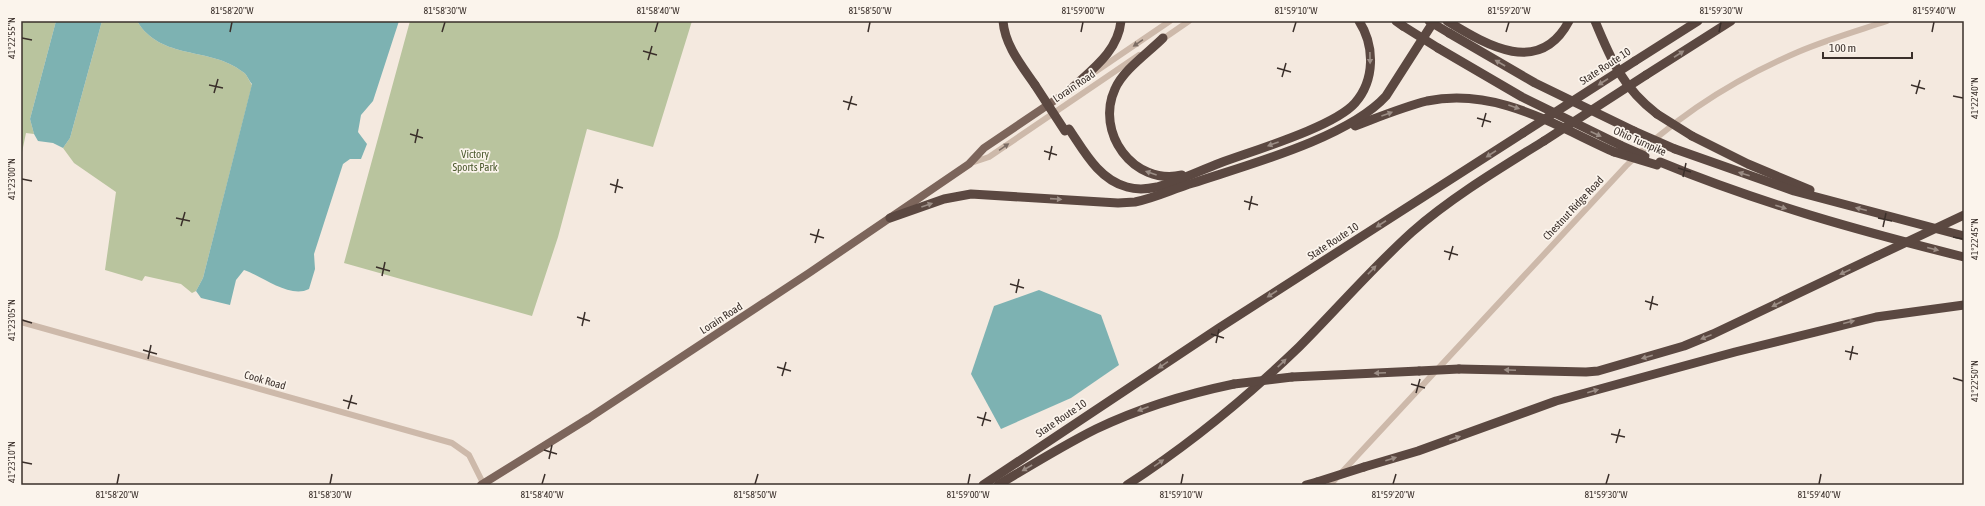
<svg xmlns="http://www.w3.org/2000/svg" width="1985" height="506" font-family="'Asap Condensed',sans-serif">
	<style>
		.green { fill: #b9c49e }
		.water { fill: #7db2b2 }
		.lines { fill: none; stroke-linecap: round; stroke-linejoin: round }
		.minor { stroke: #cdb9aa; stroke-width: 6 }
		.major { stroke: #7c655b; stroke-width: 8 }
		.highway { stroke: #5b4841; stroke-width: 9 }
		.highway-bridge { stroke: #5b4841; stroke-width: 9 }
		.oneway { fill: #7c6d64 }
		.oneway2 { fill: #9b8d85 }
		.ticks { fill: none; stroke: #3a2f2a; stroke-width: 1.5 }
		.labels { text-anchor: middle; stroke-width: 3.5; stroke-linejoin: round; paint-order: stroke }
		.street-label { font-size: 11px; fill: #3a2f2a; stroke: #fbf4ec }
		.park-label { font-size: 11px; fill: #4b592d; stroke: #fbf4ec }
		.neatline { fill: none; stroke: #3a2f2a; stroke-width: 1.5 }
		.ticks-label { font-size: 10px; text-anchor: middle; fill: #3a2f2a }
	</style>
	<rect width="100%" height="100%" fill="#f4e9df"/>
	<!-- green -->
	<g class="green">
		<polygon points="21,21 56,21 30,119 34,134 26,133 21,157"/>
		<path d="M102,21H137C161,61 210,46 243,72C247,74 249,81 252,85L203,278L196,291L192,293L181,284L145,276L142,281L105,270L116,192L74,163L63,148L70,138Z"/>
		<polygon points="410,21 692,21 653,147 587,129 558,237 532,316 344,263"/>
	</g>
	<!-- water -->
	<g class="water">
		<polygon points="56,21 102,21 70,138 63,148 53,143 38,141 34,134 30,119"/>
		<path d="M137,21H399L373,101L361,115L358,132L367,144L361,159H350L343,164L314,254L315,269L309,289C290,299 262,276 244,270L236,280L230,305L201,298L196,291L203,278L252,84C249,81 247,74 243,72C210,46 161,61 137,21Z"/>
		<polygon points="1039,290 1101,315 1119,365 1071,398 1001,429 971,374 994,306"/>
	</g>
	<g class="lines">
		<!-- minor -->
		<g class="minor">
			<polyline points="1160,41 1189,21"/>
			<polyline points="1092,74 1170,21"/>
			<polyline points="971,163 989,157 1139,55"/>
			<polyline points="21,322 452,443 469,455 484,485"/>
			<path d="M1330,485L1626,166C1674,118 1735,79 1798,52C1826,40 1857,31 1887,21"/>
		</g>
		<!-- major -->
		<polyline class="major" points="481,485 589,418 809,273 969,164 984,148 1070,90"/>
		<!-- highway -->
		<g class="highway">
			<path d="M1003,21C1005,46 1022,66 1035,85"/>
			<polyline points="1396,21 1403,26"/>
			<path d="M1447,21C1485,44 1539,78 1569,21"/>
			<path d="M1595,21C1611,60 1623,88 1657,114"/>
			<polyline points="1449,33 1535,83 1634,131"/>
			<path d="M1163,38C1148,53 1123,70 1115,89C1095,132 1133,186 1182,175"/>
			<polyline points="1438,48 1522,97 1620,145"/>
			<polyline points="1635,61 1698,21"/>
			<polyline points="1646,75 1731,21"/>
			<path d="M1070,90C1091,70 1118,52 1121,21"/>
			<path d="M1355,126C1379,117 1403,107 1427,101C1496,87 1554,125 1614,152"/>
			<path d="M1069,129C1084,151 1099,180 1127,187C1137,190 1148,189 1157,187C1179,181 1199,171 1220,163C1252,151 1334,127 1355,103C1375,80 1375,46 1359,21"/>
			<polyline points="1692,136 1748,164 1810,190"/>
			<polyline points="1675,149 1794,191 1964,236"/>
			<path d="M1660,162C1759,203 1860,231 1964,257"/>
			<path d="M890,218L944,199L971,194L1118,203L1135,202C1155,198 1173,189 1193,183C1247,165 1348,138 1386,96L1434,21"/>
			<polyline points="1459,369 1586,372 1598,371 1684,346 1713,334 1877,256"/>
			<polyline points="1292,377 1419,371"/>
			<polyline points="1364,467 1418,451 1556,401 1735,352 1876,317 1964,305"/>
			<polyline points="983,485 1219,328 1523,133"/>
			<path d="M998,485C1030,466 1062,446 1096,429C1140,408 1186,394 1234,384"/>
			<path d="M1127,485C1189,445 1246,398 1299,347C1337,309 1372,268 1412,232C1452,197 1499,169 1544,141"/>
			<polyline points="1306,485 1317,482"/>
		</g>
		<!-- highway-bridge -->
		<g class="highway-bridge">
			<polyline points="1429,21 1449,33"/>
			<polyline points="1403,26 1438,48"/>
			<polyline points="1035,85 1065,131"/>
			<polyline points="1657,114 1692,136"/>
			<polyline points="1634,131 1675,149"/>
			<polyline points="1523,133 1635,61"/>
			<polyline points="1544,141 1646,75"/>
			<polyline points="1620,145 1645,156"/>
			<polyline points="1614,152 1657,165"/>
			<polyline points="1877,256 1964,215"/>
			<polyline points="1419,371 1459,369"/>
			<polyline points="1234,384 1292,377"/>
			<polyline points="1317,482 1364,467"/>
		</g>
	</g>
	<!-- one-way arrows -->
	<defs><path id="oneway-solid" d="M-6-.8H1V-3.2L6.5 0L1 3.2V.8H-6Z"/></defs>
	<g class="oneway">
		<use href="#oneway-solid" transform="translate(1138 43) rotate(146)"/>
		<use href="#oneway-solid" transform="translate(1004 147) rotate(-34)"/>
	</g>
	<g class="oneway2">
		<use href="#oneway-solid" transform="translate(1679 54) rotate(-33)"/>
		<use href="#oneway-solid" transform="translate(1370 58) rotate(89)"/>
		<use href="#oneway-solid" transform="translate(1500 63) rotate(-150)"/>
		<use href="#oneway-solid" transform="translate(1603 82) rotate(147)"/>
		<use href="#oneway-solid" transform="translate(1514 107) rotate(19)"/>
		<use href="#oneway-solid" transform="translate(1387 114) rotate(-20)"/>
		<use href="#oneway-solid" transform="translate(1596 134) rotate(25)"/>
		<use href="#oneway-solid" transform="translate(1273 144) rotate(160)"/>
		<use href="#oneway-solid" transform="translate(1491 154) rotate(147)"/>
		<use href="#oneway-solid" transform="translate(1151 173) rotate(-161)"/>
		<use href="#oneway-solid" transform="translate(1744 174) rotate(-162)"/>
		<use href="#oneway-solid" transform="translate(1056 199) rotate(4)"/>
		<use href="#oneway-solid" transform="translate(927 205) rotate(-19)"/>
		<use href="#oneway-solid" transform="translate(1781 207) rotate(18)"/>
		<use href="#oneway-solid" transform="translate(1861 209) rotate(-166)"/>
		<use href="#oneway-solid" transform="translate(1381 224) rotate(147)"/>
		<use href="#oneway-solid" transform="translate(1933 249) rotate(14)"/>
		<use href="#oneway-solid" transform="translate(1372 270) rotate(-46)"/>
		<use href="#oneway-solid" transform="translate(1845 272) rotate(155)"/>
		<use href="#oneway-solid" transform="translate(1272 294) rotate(147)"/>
		<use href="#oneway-solid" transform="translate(1777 304) rotate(153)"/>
		<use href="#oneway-solid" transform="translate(1849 322) rotate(-14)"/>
		<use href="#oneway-solid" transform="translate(1706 337) rotate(158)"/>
		<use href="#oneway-solid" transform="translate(1647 357) rotate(164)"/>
		<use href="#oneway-solid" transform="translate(1282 363) rotate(-44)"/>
		<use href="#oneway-solid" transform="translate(1163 365) rotate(146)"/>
		<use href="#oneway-solid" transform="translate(1510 370) rotate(-178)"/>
		<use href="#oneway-solid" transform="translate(1380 373) rotate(177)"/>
		<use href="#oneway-solid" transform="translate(1593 391) rotate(-16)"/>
		<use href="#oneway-solid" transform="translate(1143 409) rotate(159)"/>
		<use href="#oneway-solid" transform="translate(1455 438) rotate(-19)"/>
		<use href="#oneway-solid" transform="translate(1391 459) rotate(-18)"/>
		<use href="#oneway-solid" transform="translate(1159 463) rotate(-35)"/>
		<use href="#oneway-solid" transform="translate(1027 468) rotate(150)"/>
	</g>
	<!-- ticks -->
	<path class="ticks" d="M230,32L232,22M442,32L445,22M655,32L658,22M868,32L870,22M1081,32L1083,22M1293,32L1296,22M1506,32L1509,22M1719,32L1721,22M1932,32L1934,22M22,38L32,40M643,51L657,55M648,60L652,46M1277,68L1291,72M1282,77L1286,63M209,85L223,88M1911,85L1925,89M214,93L218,79M1916,94L1920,80M1953,96L1963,98M843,101L857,105M848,110L852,96M1477,118L1491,122M1482,127L1486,113M410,134L423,138M415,143L418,129M1044,151L1057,155M1049,160L1052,146M1678,168L1691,172M1683,177L1686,163M22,179L32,181M610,184L623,188M615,193L618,179M1244,201L1258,205M1249,210L1252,196M176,218L190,221M1878,218L1892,221M181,226L185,212M1883,227L1886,213M810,234L824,238M1953,237L1963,239M815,243L819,229M1444,251L1458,255M1449,260L1453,246M376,267L390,271M382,276L385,262M1010,284L1024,288M1016,293L1019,279M1645,301L1658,305M1650,310L1653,296M577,317L590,321M22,320L32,323M582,326L585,312M1211,334L1224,338M1216,343L1219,329M143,350L157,354M1845,351L1858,354M148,359L151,345M1850,360L1853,346M777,367L791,371M782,376L786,362M1953,378L1963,381M1411,384L1425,388M1416,393L1420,379M343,400L357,404M348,409L352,395M977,417L991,421M982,426L986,412M1611,434L1625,437M1616,443L1620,429M544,450L557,454M549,459L552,445M22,462L32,464M117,484L119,474M330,484L332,474M542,484L545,474M755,484L758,474M968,484L970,474M1181,484L1183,474M1393,484L1396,474M1606,484L1609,474M1819,484L1821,474"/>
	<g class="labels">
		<!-- street labels -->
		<g class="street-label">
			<text transform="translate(1605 66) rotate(-33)" y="4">State Route 10</text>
			<text transform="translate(1074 86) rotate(-34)" y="4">Lorain Road</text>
			<text transform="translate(1640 141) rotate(24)" y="4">Ohio Turnpike</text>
			<text transform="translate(1573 208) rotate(-47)" y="4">Chestnut Ridge Road</text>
			<text transform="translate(1333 241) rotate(-33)" y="4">State Route 10</text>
			<text transform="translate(721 318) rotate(-33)" y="4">Lorain Road</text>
			<text transform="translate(265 380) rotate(16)" y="4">Cook Road</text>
			<text transform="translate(1061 418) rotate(-34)" y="4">State Route 10</text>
		</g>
		<!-- park labels -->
		<g class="park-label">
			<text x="475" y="158">Victory<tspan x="475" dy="13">Sports Park</tspan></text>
		</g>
	</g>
	<!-- border -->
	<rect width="1985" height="506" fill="none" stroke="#fbf4ec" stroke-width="44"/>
	<!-- scale -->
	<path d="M1823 52v6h89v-6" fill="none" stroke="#3a2f2a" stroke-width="2"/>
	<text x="1829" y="52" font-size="12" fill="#3a2f2a" stroke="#fbf4ec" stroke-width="3" paint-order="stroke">100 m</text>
	<rect x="22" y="22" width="1941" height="462" class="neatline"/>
	<g class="ticks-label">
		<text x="232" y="14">81°58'20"W</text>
		<text x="445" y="14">81°58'30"W</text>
		<text x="658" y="14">81°58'40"W</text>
		<text x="870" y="14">81°58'50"W</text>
		<text x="1083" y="14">81°59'00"W</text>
		<text x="1296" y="14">81°59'10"W</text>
		<text x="1509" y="14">81°59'20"W</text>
		<text x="1721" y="14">81°59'30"W</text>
		<text x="1934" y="14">81°59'40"W</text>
		<text transform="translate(11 38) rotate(-90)" y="4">41°22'55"N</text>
		<text transform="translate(1974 98) rotate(-90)" y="4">41°22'40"N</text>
		<text transform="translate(11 179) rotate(-90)" y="4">41°23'00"N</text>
		<text transform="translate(1974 239) rotate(-90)" y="4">41°22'45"N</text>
		<text transform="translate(11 320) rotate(-90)" y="4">41°23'05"N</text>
		<text transform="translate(1974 381) rotate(-90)" y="4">41°22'50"N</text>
		<text transform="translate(11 462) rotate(-90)" y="4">41°23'10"N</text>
		<text x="117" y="498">81°58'20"W</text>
		<text x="330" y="498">81°58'30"W</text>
		<text x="542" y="498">81°58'40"W</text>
		<text x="755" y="498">81°58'50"W</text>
		<text x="968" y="498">81°59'00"W</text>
		<text x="1181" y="498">81°59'10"W</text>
		<text x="1393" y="498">81°59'20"W</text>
		<text x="1606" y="498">81°59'30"W</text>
		<text x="1819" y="498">81°59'40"W</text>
	</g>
</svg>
